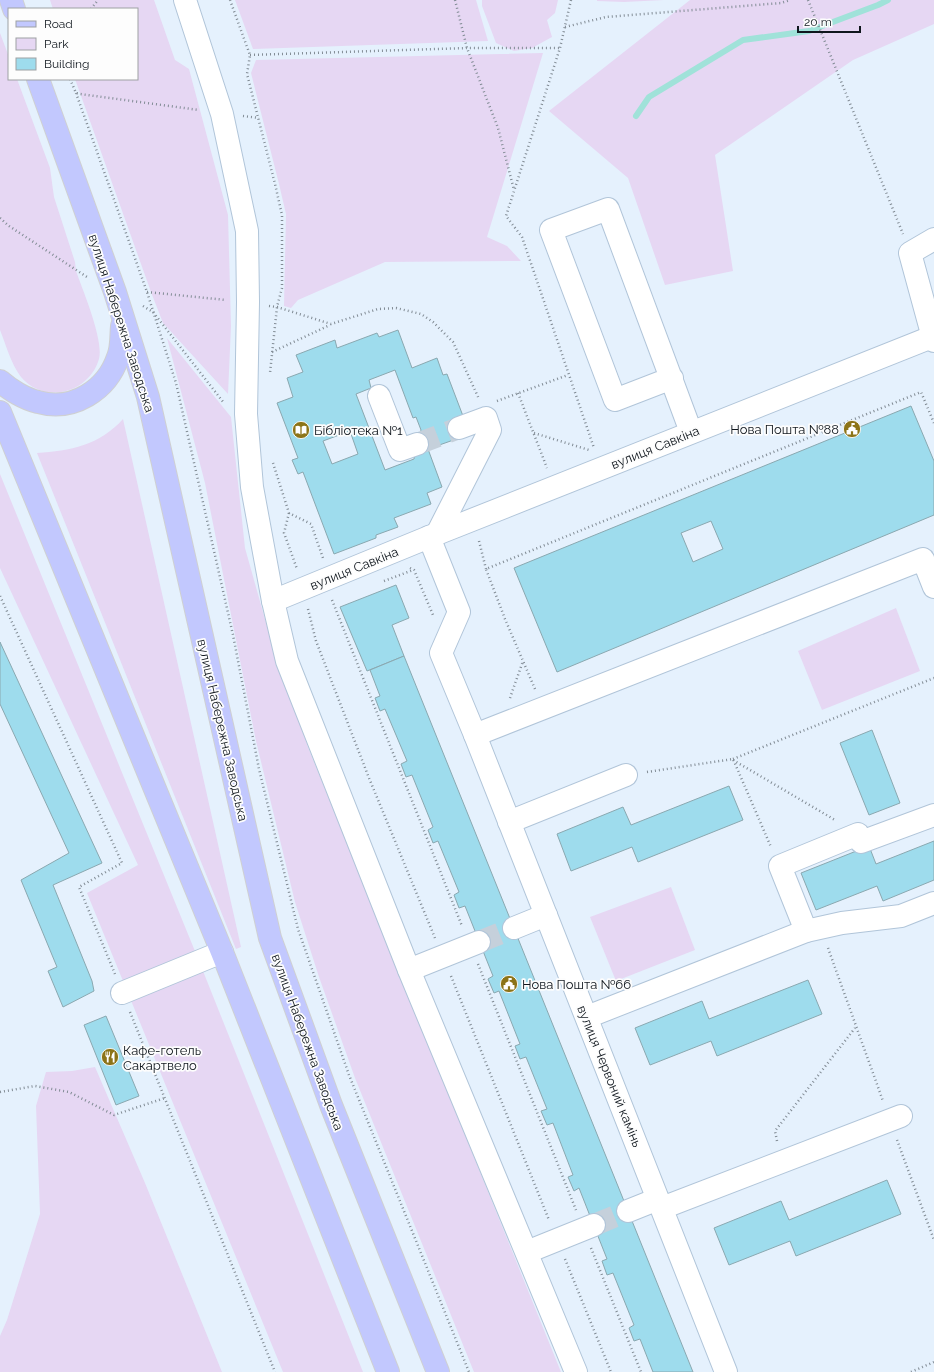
<svg xmlns="http://www.w3.org/2000/svg" width="934" height="1372" font-family="Raleway,sans-serif">
	<style>
		.green { fill: #e6d7f3 }
		.lines { fill: none; stroke-linecap: round; stroke-linejoin: round }
		.stream { stroke: #a0e2d9; stroke-width: 6 }
		.building { fill: #9edced; stroke: #8aa8b0; fill-rule: evenodd }
		.minor-tunnel { stroke: #c5d0db; stroke-width: 22; stroke-dasharray: 22 11; stroke-linecap: butt }
		.minor-casing { stroke: #b1c5d9; stroke-width: 24 }
		.major-casing { stroke: #cfd0d2; stroke-width: 24 }
		.path { stroke: #828c95; stroke-width: 2.5; stroke-dasharray: 1 3; stroke-linecap: butt }
		.minor { stroke: #fff; stroke-width: 22 }
		.major { stroke: #c2c8fe; stroke-width: 22 }
		.labels { text-anchor: middle; stroke-width: 3.5; stroke-linejoin: round; paint-order: stroke }
		.street-label { font-size: 13px; fill: #0f161d; stroke: #fdfdfd }
		.poi-label { font-size: 13px; fill: #0f161d; stroke: #fdfdfd; text-anchor: start }
	</style>
	<rect width="100%" height="100%" fill="#e5f1fd"/>
	<!-- green -->
	<g class="green">
		<polygon points="50,0 154,0 175,60 189,69 228,215 231,326 228,394 163,323 151,292 75,79 137,79 137,9 53,9"/>
		<polygon points="235,0 476,0 488,41 253,49"/>
		<polygon points="482,0 558,0 555,13 547,20 552,37 532,48 514,51 496,43 482,6"/>
		<polygon points="597,0 664,0 624,2 597,1"/>
		<polygon points="690,0 934,0 934,24 853,60 715,155 733,271 665,285 628,178 549,111"/>
		<path d="M0,33L9,57V79H17L50,168L54,197L75,262L76,271C83,291 104,340 99,359C89,393 45,405 21,377C11,364 6,345 0,330Z"/>
		<polygon points="543,53 487,237 507,246 521,261 385,262 298,300 291,308 284,306 286,214 279,184 251,73 256,60"/>
		<polygon points="167,338 231,417 245,548 268,630 308,747 561,1372 474,1372 355,1078 319,977 295,902 256,741 205,483"/>
		<path d="M123,419L241,947L236,949L37,453C70,451 100,445 123,419Z"/>
		<polygon points="0,474 199,961 363,1372 283,1372 87,893 138,865 0,568"/>
		<polygon points="896,608 920,671 822,710 798,651"/>
		<polygon points="671,887 695,950 616,981 590,917"/>
		<polygon points="95,1067 145,1183 222,1372 0,1372 0,1336 7,1320 40,1214 36,1106 46,1072 72,1071"/>
	</g>
	<g class="lines">
		<!-- stream -->
		<polyline class="stream" points="636,116 649,97 743,40 809,31 878,5 888,0"/>
	</g>
	<!-- building -->
	<g class="building">
		<path d="M398,330L412,368L437,358L443,375L447,374L463,416L462,437L428,449L442,487L427,493L431,504L394,518L398,527L376,535V538L334,554L303,472L298,474L292,460L298,458L277,403L293,397L287,378L303,372L296,355L335,340L337,348L377,333L379,337ZM395,370L413,418L416,417L421,430L414,459L385,470L356,394L371,388L369,380ZM350,431L358,454L332,464L323,441Z"/>
		<path d="M911,406L934,461V515L557,672L514,568ZM711,521L723,549L693,562L681,533Z"/>
		<polygon points="396,585 409,618 392,625 404,656 367,671 340,607"/>
		<polygon points="0,642 102,863 53,885 92,981 94,991 63,1007 48,971 57,967 21,880 69,853 0,704"/>
		<polygon points="404,656 693,1372 653,1372 640,1339 634,1341 629,1328 634,1325 613,1273 607,1275 602,1261 607,1259 579,1188 574,1191 568,1177 573,1175 553,1123 547,1125 541,1111 547,1109 526,1057 520,1059 515,1046 520,1044 499,991 494,993 488,979 493,976 465,906 459,908 454,895 459,892 438,841 433,843 428,830 433,827 412,775 406,777 401,764 407,761 385,709 380,711 375,698 380,696 370,670"/>
		<polygon points="872,730 900,803 869,815 840,743"/>
		<polygon points="729,786 743,820 638,862 632,847 571,871 557,834 623,807 631,825"/>
		<polygon points="934,841 934,880 883,901 877,886 816,910 801,873 869,846 876,864"/>
		<polygon points="808,980 822,1014 717,1056 711,1041 650,1065 635,1028 702,1001 709,1019"/>
		<polygon points="106,1016 139,1096 116,1105 84,1025"/>
		<polygon points="887,1180 901,1214 796,1256 790,1241 729,1265 714,1228 781,1201 789,1220"/>
	</g>
	<g class="lines">
		<!-- minor-tunnel -->
		<g class="minor-tunnel">
			<polyline points="417,444 459,428"/>
			<polyline points="479,942 514,928"/>
			<polyline points="594,1225 628,1211"/>
		</g>
		<defs>
			<g id="minor">
				<polyline points="185,0 222,114 247,231 248,302 246,414 252,487 273,601 287,661 409,970 576,1372"/>
				<polyline points="934,239 910,253 934,341"/>
				<polyline points="672,378 615,400 551,230 608,209 691,432"/>
				<polyline points="379,396 400,450 417,444"/>
				<polyline points="437,534 490,430 486,418 459,428"/>
				<polyline points="429,537 459,612 441,653 475,735 726,1372"/>
				<polyline points="273,601 429,537 932,337"/>
				<polyline points="475,735 923,559 934,587"/>
				<polyline points="509,822 626,775"/>
				<polyline points="514,928 546,915"/>
				<polyline points="806,931 780,866 858,834 861,842 934,815"/>
				<polyline points="409,970 479,942"/>
				<polyline points="122,993 222,952"/>
				<polyline points="587,1017 806,931 842,923 901,916 934,903"/>
				<polyline points="662,1208 901,1116"/>
				<polyline points="628,1211 658,1199"/>
				<polyline points="527,1252 594,1225"/>
			</g>
			<g id="major">
				<polyline points="11,0 14,9"/>
				<polyline points="38,79 115,292 148,397 270,938 331,1105 438,1372"/>
				<path d="M0,381C10,390 25,399 38,402C73,412 107,390 118,357C122,348 121,336 122,326"/>
				<polyline points="0,412 222,952 388,1372"/>
			</g>
		</defs>
		<!-- minor casing -->
		<use href="#minor" class="minor-casing"/>
		<!-- major casing -->
		<use href="#major" class="major-casing"/>
		<!-- path -->
		<g class="path">
			<polyline points="230,0 250,55 247,74 275,184 282,215 282,288 277,307 270,373"/>
			<polyline points="455,0 467,48 498,128 514,190"/>
			<polyline points="571,0 560,48 506,216 522,237 594,448"/>
			<polyline points="808,0 903,234"/>
			<polyline points="91,9 98,0"/>
			<polyline points="565,27 606,17 781,3 790,0"/>
			<polyline points="250,55 467,48 560,48"/>
			<polyline points="70,79 76,93 80,94 199,110"/>
			<polyline points="76,93 147,292 176,383 233,635 259,769 298,929 349,1075 469,1372"/>
			<polyline points="243,116 259,118"/>
			<polyline points="0,218 9,226 87,277"/>
			<polyline points="147,292 226,300"/>
			<polyline points="143,306 153,312 224,403"/>
			<polyline points="269,306 277,307 331,324 378,309 396,308 421,314 433,322 453,342 479,399"/>
			<polyline points="272,352 330,325"/>
			<polyline points="518,393 547,468"/>
			<polyline points="497,401 568,375"/>
			<polyline points="534,433 589,450"/>
			<polyline points="273,463 289,513 311,524 323,558"/>
			<polyline points="289,513 284,533 297,569"/>
			<polyline points="479,541 486,569"/>
			<polyline points="410,568 414,570 433,615 432,617"/>
			<polyline points="384,581 413,570"/>
			<polyline points="0,596 122,863 79,887 115,974"/>
			<polyline points="332,600 462,926"/>
			<polyline points="308,609 316,641 369,778 435,938"/>
			<polyline points="535,689 505,619 486,569 921,392 934,423"/>
			<polyline points="510,698 523,661"/>
			<polyline points="733,759 934,678"/>
			<polyline points="733,760 835,820"/>
			<polyline points="647,772 733,759 771,847"/>
			<polyline points="828,948 883,1101"/>
			<polyline points="478,964 576,1210"/>
			<polyline points="451,976 549,1220"/>
			<polyline points="130,1012 275,1372"/>
			<polyline points="0,1092 35,1086 69,1092 114,1115 165,1098"/>
			<polyline points="897,1140 934,1240"/>
			<polyline points="777,1141 775,1131 855,1028"/>
			<polyline points="591,1248 641,1372"/>
			<polyline points="565,1259 611,1372"/>
			<polyline points="911,1372 934,1362"/>
		</g>
		<!-- minor -->
		<use href="#minor" class="minor"/>
		<!-- major -->
		<use href="#major" class="major"/>
	</g>
	<!-- icons -->
	<defs>
		<symbol id="civic-disc" viewBox="-11 -11 22 22"><circle r="9.5" fill="#8c7418" stroke="#fdfdfd"/><path d="M-.6-6.5H3V-4.5H.6V-3L4-1V1h2V6H-6V1h2V-1L-.6-3ZM-1.2 2.5V6h2.4V2.5Z" fill="#fff"/></symbol>
		<symbol id="library-disc" viewBox="-11 -11 22 22"><circle r="9.5" fill="#8c7418" stroke="#fdfdfd"/><path d="M-6-4Q-3-5.5-.7-3.5V5Q-3 3-6 4ZM6-4Q3-5.5 .7-3.5V5Q3 3 6 4Z" fill="#fff"/></symbol>
		<symbol id="restaurant-disc" viewBox="-11 -11 22 22"><circle r="9.5" fill="#8c7418" stroke="#fdfdfd"/><path d="M-5-6h1v4h1v-4h1v4h1v-4h1v5L-1.5 .5V6h-2V.5L-5-1ZM5-6V6H3V1.5H1.5Q1.5-4 5-6Z" fill="#fff"/></symbol>
	</defs>
	<g fill-rule="evenodd">
		<use href="#civic-disc" x="842" y="419" width="20" height="20"/>
		<use href="#library-disc" x="291" y="420" width="20" height="20"/>
		<use href="#civic-disc" x="499" y="974" width="20" height="20"/>
		<use href="#restaurant-disc" x="100" y="1047" width="20" height="20"/>
	</g>
	<g class="labels">
		<!-- street labels -->
		<g class="street-label">
			<text transform="translate(122 323) rotate(72)" y="5">вулиця Набережна Заводська</text>
			<text transform="translate(655 447) rotate(-22)" y="5">вулиця Савкіна</text>
			<text transform="translate(354 568) rotate(-22)" y="5">вулиця Савкіна</text>
			<text transform="translate(223 730) rotate(77)" y="5">вулиця Набережна Заводська</text>
			<text transform="translate(308 1042) rotate(70)" y="5">вулиця Набережна Заводська</text>
			<text transform="translate(610 1076) rotate(68)" y="5">вулиця Червоний камінь</text>
		</g>
		<!-- poi labels -->
		<g class="poi-label">
			<text x="839" y="434" text-anchor="end">Нова Пошта №88</text>
			<text x="314" y="435">Бібліотека №1</text>
			<text x="522" y="989">Нова Пошта №66</text>
			<text x="123" y="1055">Кафе-готель<tspan x="123" dy="15">Сакартвело</tspan></text>
		</g>
	</g>
	<!-- legend -->
	<rect x="8" y="8" width="130" height="72" fill="#fdfdfd" stroke="#9ea1a3"/>
	<rect x="16" y="21" width="20" height="6" fill="#c2c8fe" stroke="#9ea1a3"/>
	<text x="44" y="28" font-size="12" fill="#0f161d">Road</text>
	<rect x="16" y="38" width="20" height="12" fill="#e6d7f3" stroke="#9ea1a3"/>
	<text x="44" y="48" font-size="12" fill="#0f161d">Park</text>
	<rect x="16" y="58" width="20" height="12" fill="#9edced" stroke="#9ea1a3"/>
	<text x="44" y="68" font-size="12" fill="#0f161d">Building</text>
	<!-- scale -->
	<path d="M798 26v6h62v-6" fill="none" stroke="#0f161d" stroke-width="2"/>
	<text x="804" y="26" font-size="12" fill="#0f161d" stroke="#fdfdfd" stroke-width="3" paint-order="stroke">20 m</text>
</svg>
